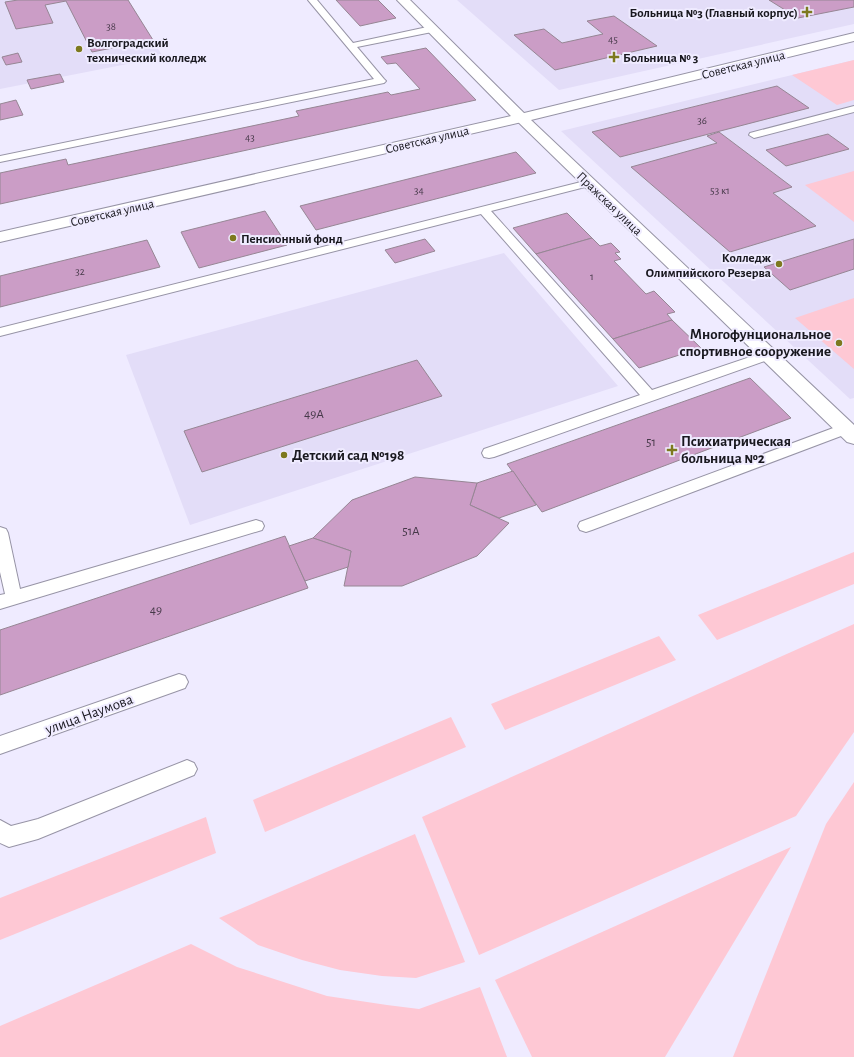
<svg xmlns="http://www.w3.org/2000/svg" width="854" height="1057" font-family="'Alegreya Sans',sans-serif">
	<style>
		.built { fill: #e3ddf8 }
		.green { fill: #fec8d4 }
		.building { fill: #cb9dc6; stroke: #968694 }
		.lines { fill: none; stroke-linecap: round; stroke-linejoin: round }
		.lane-casing { stroke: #9794a6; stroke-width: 2 }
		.street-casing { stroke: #9794a6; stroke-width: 2 }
		.secondary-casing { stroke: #9794a6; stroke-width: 2 }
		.lane { fill: #fff; fill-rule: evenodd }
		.street { fill: #fff; fill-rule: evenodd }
		.secondary { fill: #fff; fill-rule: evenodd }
		.poi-dot { fill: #7d791e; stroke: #efebff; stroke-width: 1.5 }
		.labels { text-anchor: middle; stroke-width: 4; stroke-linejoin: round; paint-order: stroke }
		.far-number-label { font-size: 11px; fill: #463949 }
		.far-poi-label { font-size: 13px; font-weight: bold; fill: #19181f; stroke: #efebff; text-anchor: start }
		.far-street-label { font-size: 13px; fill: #19181f; stroke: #efebff }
		.number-label { font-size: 13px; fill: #463949 }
		.poi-label { font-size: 15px; font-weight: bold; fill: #19181f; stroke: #efebff; text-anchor: start }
		.street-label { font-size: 15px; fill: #19181f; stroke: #efebff }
	</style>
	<rect width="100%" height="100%" fill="#efebff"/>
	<!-- built -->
	<g class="built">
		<polygon points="0,0 128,0 163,57 0,89"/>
		<polygon points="457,0 854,0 854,24 559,90"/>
		<polygon points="854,60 854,398 850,399 561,131"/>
		<polygon points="504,253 618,386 190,525 126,355"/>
	</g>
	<!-- green -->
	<g class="green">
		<polygon points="854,60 854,100 837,105 792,75"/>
		<polygon points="854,171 854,222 805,185"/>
		<polygon points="854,298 854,369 795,318"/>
		<polygon points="854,552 854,584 717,640 698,615"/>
		<polygon points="854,624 854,732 796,816 479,955 422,817"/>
		<polygon points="659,636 676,660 505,730 491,704"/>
		<polygon points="451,717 466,747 265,832 253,800"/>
		<polygon points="854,782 854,1057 733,1057 826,824"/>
		<polygon points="206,817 216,853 0,940 0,898"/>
		<polygon points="415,834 465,962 416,978 382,976 340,970 302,960 258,945 219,918"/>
		<polygon points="791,847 665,1057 532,1057 495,980"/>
		<polygon points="191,944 237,967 327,996 387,1005 419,1009 480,987 507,1057 0,1057 0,1026"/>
	</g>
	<!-- building -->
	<g class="building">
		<polygon points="18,0 128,0 153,40 92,52 66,1 45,5 53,23 16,29 5,2"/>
		<polygon points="336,0 378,0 396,18 360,26"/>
		<polygon points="769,0 854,0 854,7 798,18"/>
		<polygon points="614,16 657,46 555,70 514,35 544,29 562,43 603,34 587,21"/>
		<polygon points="426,48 476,100 0,204 0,173 66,159 68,165 299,116 296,111 388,92 391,95 420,89 396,63 387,64 381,57"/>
		<polygon points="18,53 22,62 6,65 2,57"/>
		<polygon points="60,74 64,82 31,89 27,80"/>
		<polygon points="777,86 809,108 620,157 592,132"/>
		<polygon points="16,100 23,115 0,120 0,104"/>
		<polygon points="719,132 792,187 773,193 816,226 730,252 631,167 717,143 707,136"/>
		<polygon points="828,134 849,149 786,166 766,150"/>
		<polygon points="516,152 536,173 316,230 300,206"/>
		<polygon points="265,211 287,245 199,268 181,232"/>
		<polygon points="567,213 592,238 536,254 513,228"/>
		<polygon points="592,238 600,246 611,243 620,252 615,253 621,259 614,261 646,294 654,291 675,312 667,314 672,320 613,339 536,254"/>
		<polygon points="425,239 435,251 395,263 385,250"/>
		<polygon points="854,239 854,269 790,290 764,267"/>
		<polygon points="147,240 160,267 0,307 0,276"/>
		<polygon points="672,320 701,348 639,368 613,339"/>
		<polygon points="417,360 442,396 202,472 184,431"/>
		<polygon points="750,378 791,418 542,512 507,464"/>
		<polygon points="513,471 536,505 499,518 470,505 477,483"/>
		<polygon points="415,477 477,483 470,505 509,523 477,556 402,586 344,586 351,551 313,538 352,500"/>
		<polygon points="285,536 308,588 0,695 0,630"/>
		<polygon points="313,538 351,551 348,567 305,581 289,546"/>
	</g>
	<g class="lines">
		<defs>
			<g id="lane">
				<polygon points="308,0 317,0 353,43 432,26 437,29 432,32 357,47 384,79 386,81 384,83 0,162 0,156 374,79"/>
				<polygon points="854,106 854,112 754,138 749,135 750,133"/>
				<polygon points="589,180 595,183 593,185 491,211 652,390 768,351 773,352 775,355 773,358 494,457 489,458 484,457 482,453 484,449 640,395 481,214 0,336 0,328"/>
				<polygon points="844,424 849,425 851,429 849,433 592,530 586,532 580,530 578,526 580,522"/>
				<polygon points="256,520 262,522 264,526 262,530 0,609 0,595 5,594 0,572 0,527 6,529 8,533 20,589"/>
				<polygon points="179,674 185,676 188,682 185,688 0,754 0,736"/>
				<polygon points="187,760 194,763 197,769 194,775 38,839 9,847 0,843 0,820 11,826 38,819"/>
			</g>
			<polygon id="street" points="854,33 854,41 531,120 854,425 854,444 847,442 514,118 516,115"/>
			<polygon id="secondary" points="397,0 410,0 526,115 528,118 526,121 0,242 0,232 511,116"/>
		</defs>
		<!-- lane casing -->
		<use href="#lane" class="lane-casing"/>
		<!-- street casing -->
		<use href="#street" class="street-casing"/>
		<!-- secondary casing -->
		<use href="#secondary" class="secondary-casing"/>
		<!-- lane -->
		<use href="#lane" class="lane"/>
		<!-- street -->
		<use href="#street" class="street"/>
		<!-- secondary -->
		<use href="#secondary" class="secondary"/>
	</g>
	<!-- markers -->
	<g class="poi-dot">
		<path d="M805 6h4v4h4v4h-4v4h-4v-4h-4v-4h4z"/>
		<circle cx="79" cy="49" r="4"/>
		<path d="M612 51h4v4h4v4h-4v4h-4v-4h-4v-4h4z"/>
		<circle cx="233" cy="238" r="4"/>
		<circle cx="779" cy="264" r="4"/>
		<circle cx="839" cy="343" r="4"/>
		<path d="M670 444h4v4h4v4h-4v4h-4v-4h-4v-4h4z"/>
		<circle cx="284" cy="455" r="4"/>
	</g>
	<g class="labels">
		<!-- far-number labels -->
		<g class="far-number-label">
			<text x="111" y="30">38</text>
			<text x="613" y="43">45</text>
			<text x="702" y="124">36</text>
			<text x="250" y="141">43</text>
			<text x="419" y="194">34</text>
			<text x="720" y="194">53 к1</text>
			<text x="80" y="275">32</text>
			<text x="592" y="280">1</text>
		</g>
		<!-- far-poi labels -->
		<g class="far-poi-label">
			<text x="798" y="17" text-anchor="end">Больница №3 (Главный корпус)</text>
			<text x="87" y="47">Волгоградский<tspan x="87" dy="15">технический колледж</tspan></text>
			<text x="623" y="62">Больница № 3</text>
			<text x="241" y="243">Пенсионный фонд</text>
			<text x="771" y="262" text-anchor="end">Колледж<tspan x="771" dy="15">Олимпийского Резерва</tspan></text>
		</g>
		<!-- far-street labels -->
		<g class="far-street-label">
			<text transform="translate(743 64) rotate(-14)" y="5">Советская улица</text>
			<text transform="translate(427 139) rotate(-13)" y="5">Советская улица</text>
			<text transform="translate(610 203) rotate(44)" y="5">Пражская улица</text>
			<text transform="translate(112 212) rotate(-13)" y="5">Советская улица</text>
		</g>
		<!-- number labels -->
		<g class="number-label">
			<text x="314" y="418">49А</text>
			<text x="651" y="446">51</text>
			<text x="411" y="535">51А</text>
			<text x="156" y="614">49</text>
		</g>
		<!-- poi labels -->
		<g class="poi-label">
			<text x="831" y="339" text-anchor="end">Многофунциональное<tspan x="831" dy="17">спортивное сооружение</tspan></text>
			<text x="681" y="446">Психиатрическая<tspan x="681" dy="17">больница №2</tspan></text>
			<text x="292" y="460">Детский сад №198</text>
		</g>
		<!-- street labels -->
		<g class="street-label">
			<text transform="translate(89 714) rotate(-20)" y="5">улица Наумова</text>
		</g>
	</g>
</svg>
